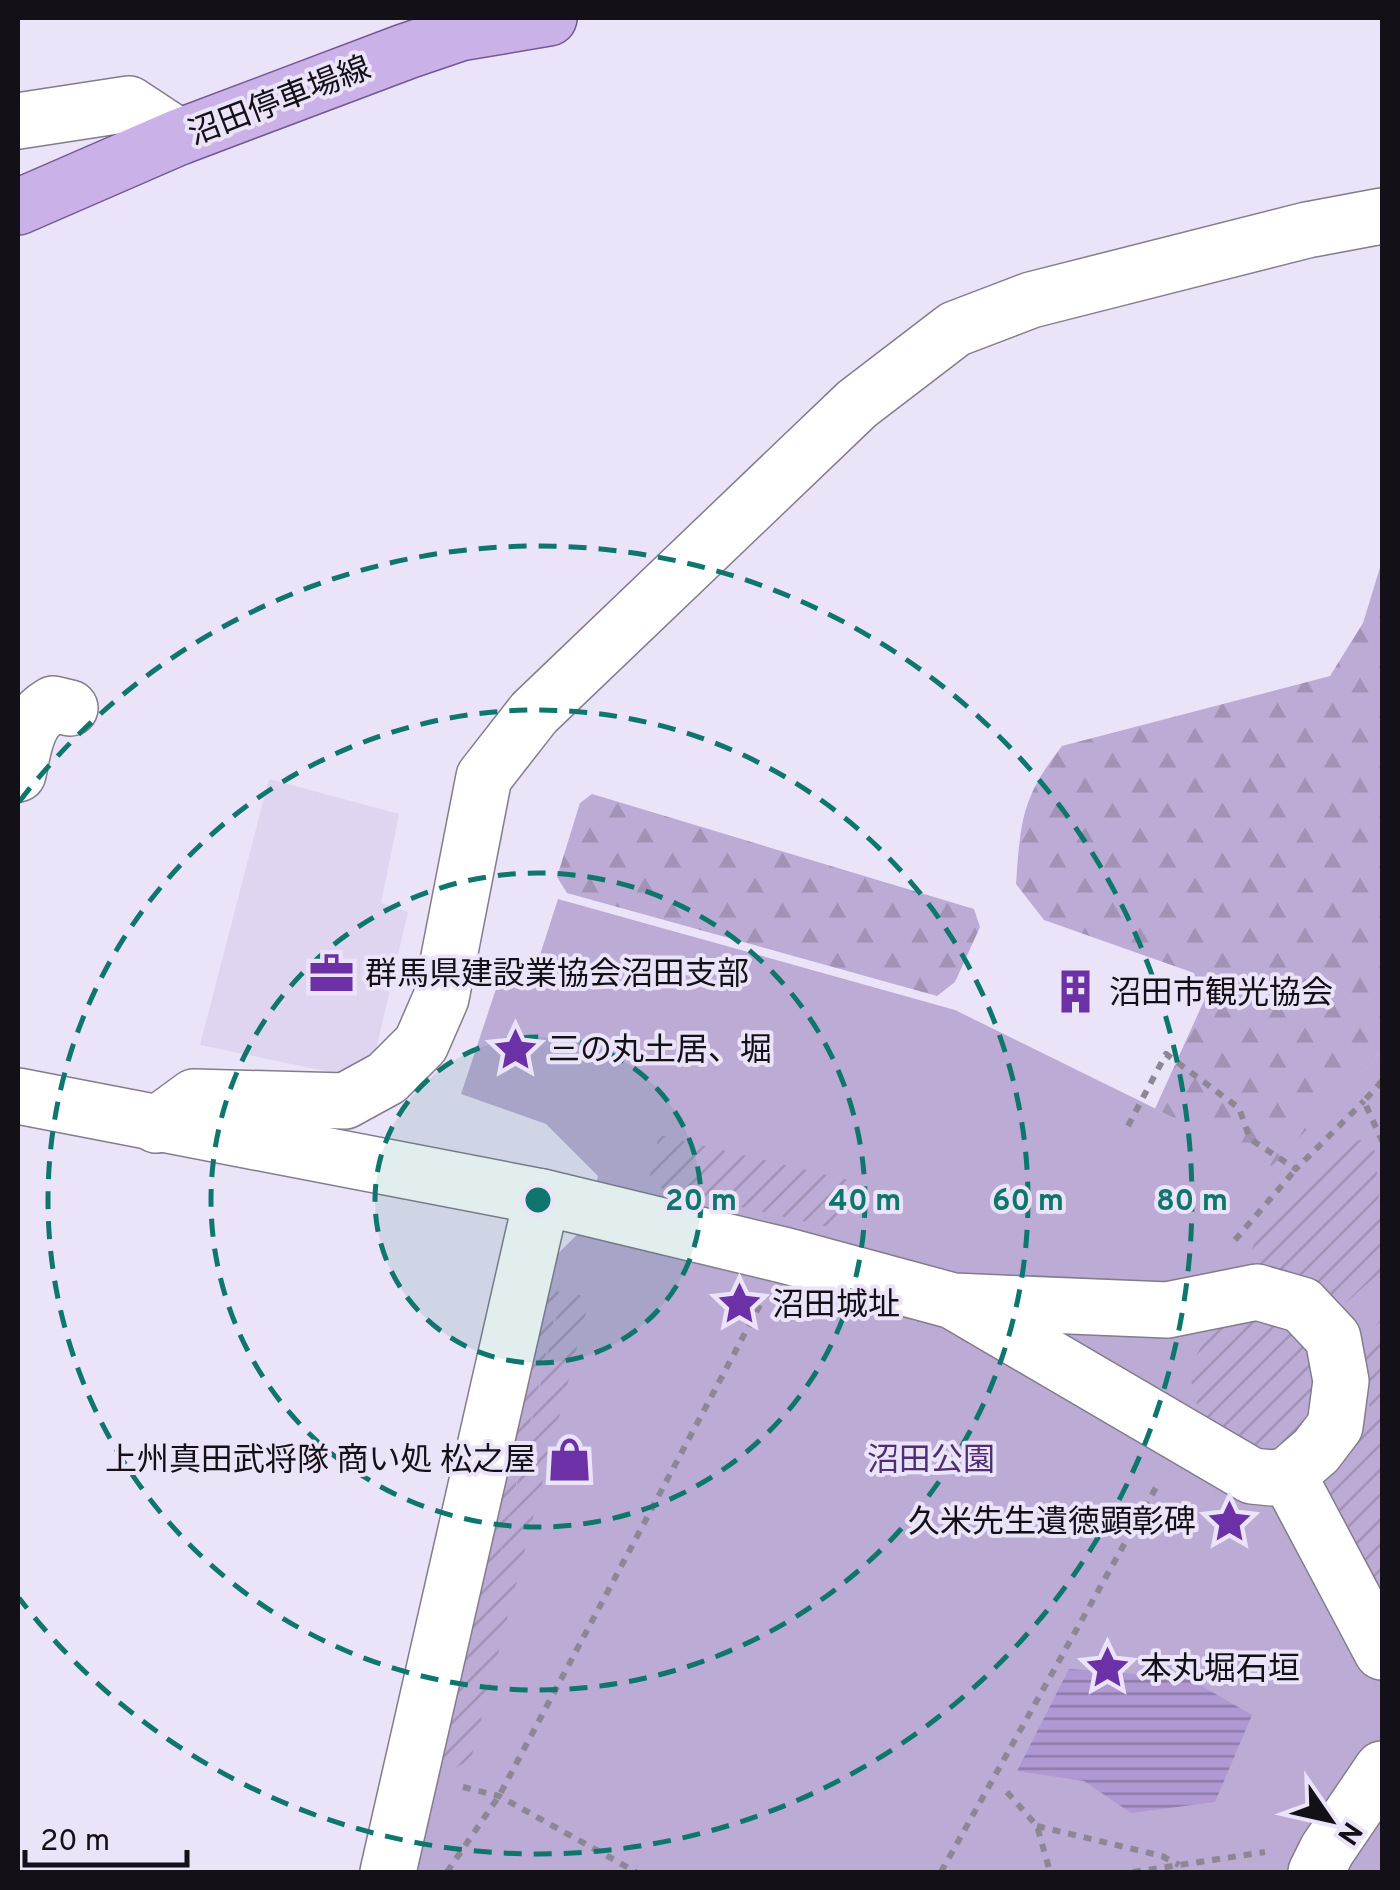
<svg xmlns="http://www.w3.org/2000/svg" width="1400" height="1890" font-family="Overpass,'Noto Sans JP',sans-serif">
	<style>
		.built { fill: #e0d5f0 }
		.forest { fill: url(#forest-firs) }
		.park { fill: #bcabd5 }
		.garden { fill: url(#garden-furrows) }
		.water { fill: url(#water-rules) }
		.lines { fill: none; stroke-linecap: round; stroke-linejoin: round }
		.minor-casing { stroke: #837c8d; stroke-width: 58 }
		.major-casing { stroke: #735896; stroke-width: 58 }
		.path { stroke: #8d8795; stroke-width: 6; stroke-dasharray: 8 8; stroke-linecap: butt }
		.minor { stroke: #fff; stroke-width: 55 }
		.major { stroke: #cab2e9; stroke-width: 55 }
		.ring { fill: none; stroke: #0f766e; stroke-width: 5; stroke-dasharray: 18 12 }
		.labels { text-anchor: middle; stroke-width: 8; stroke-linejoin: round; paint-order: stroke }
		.street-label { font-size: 32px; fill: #131017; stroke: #ebe3f7 }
		.poi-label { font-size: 32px; fill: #131017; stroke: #ebe3f7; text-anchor: start }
		.park-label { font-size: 32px; fill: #4f2e73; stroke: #ebe3f7 }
		.centre { fill: #0f766e; stroke: #ebe3f7; stroke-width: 5 }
		.ring-label { font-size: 30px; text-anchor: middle; font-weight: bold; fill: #0f766e; stroke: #ebe3f7; stroke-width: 8; stroke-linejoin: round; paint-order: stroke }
	</style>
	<defs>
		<pattern id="forest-firs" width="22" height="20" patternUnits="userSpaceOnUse" patternTransform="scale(2.5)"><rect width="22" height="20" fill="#bcabd5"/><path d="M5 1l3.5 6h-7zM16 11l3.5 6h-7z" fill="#a192b6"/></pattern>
		<pattern id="garden-furrows" width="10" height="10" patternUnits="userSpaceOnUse" patternTransform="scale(2.5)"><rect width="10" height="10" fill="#bcabd5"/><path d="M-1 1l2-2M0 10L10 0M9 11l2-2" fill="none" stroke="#a192b6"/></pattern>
		<pattern id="water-rules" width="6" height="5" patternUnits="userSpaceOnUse" patternTransform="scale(2.5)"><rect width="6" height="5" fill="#b098d2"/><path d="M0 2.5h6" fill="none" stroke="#8e7ba9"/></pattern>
	</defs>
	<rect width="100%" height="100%" fill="#ebe3f7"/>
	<!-- built -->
	<polygon class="built" points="269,779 399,814 381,903 408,912 369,1080 200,1045"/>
	<!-- forest -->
	<g class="forest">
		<path d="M1382,561V1051L1273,1167L1149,1122L1203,1003L1194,973L1044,920L1016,884C1021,819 1021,799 1062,746L1330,676L1363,623Z"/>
		<polygon points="592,794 974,909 980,927 955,982 937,996 567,893 557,877 580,803"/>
	</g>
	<!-- park -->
	<polygon class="park" points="558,899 955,1010 1272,1166 1382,1051 1382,1872 394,1872 540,1271 585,1227 598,1176 546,1124 461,1094 500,977 530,986"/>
	<!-- garden -->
	<g class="garden">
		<polygon points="659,1135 848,1180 836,1229 648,1185"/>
		<path d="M1354,1139L1365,1141L1374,1149L1378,1162L1376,1180L1382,1220V1271L1342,1306L1259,1271L1252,1265C1251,1253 1252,1244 1259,1234C1274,1210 1328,1150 1354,1139Z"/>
		<polygon points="544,1285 555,1288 560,1293 480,1641 563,1289 582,1296 587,1309 471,1759 455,1768 450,1768 452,1758 444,1767 434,1764"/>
		<path d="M1250,1316L1299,1328L1321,1373C1318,1387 1316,1407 1308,1418C1258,1496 1143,1399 1214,1331C1222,1323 1239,1320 1250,1316Z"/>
		<polygon points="1382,1317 1382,1610 1324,1491 1327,1478 1370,1411 1363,1355 1365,1342"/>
	</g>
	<!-- water -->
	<polygon class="water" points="1069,1669 1188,1678 1252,1715 1215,1802 1131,1813 1084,1781 1017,1771"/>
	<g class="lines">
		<defs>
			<g id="minor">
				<polyline points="18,121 129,104 179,137"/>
				<path d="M18,774C24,746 26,719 53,704L70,708"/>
				<polyline points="18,1096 542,1197 787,1256 953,1301 1167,1310 1257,1292 1302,1305 1333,1338 1341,1381 1335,1426 1316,1451 1288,1475 1273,1478 1252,1476 953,1301"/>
				<polyline points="156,1125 194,1097 345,1101 387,1078 421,1044 441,998 484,777 534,713 857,404 955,329 1031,300 1307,230 1382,216"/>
				<polyline points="1288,1475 1382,1652"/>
				<polyline points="388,1872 542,1197"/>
				<polyline points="1316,1872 1327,1850 1382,1769"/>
			</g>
			<polyline id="major" points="18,207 179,137 407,51 460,33 549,18"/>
		</defs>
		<!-- minor casing -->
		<use href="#minor" class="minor-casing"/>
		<!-- major casing -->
		<use href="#major" class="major-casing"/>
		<!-- path -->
		<g class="path">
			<polyline points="1382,1081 1364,1101 1382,1141"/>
			<polyline points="1128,1126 1166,1054 1239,1108 1250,1139 1296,1169 1364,1101"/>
			<polyline points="1235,1240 1296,1169"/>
			<polyline points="463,1787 499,1796 636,1872"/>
			<polyline points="1007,1792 1037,1826 1050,1872"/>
			<polyline points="1037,1826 1162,1856 1179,1865"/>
			<polyline points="447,1872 499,1796 760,1305"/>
			<polyline points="941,1872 1159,1482"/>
			<polyline points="1133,1872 1265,1852"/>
		</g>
		<!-- minor -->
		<use href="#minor" class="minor"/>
		<!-- major -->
		<use href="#major" class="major"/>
	</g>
	<!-- distance rings -->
	<circle cx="538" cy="1200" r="163" fill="#0f766e" fill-opacity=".12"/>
	<g class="ring">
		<circle cx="538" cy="1200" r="163"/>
		<circle cx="538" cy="1200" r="327"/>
		<circle cx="538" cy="1200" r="490"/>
		<path d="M19 802A654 654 0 1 1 19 1598"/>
	</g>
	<!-- icons -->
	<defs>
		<symbol id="office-bare" viewBox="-9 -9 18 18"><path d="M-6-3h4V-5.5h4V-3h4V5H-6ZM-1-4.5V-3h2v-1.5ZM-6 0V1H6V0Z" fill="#6d31a7" stroke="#ebe3f7" stroke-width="2.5" paint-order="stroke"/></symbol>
		<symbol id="building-bare" viewBox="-9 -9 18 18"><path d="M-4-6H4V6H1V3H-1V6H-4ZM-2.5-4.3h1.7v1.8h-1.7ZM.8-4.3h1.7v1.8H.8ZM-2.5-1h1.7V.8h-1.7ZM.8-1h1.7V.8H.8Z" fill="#6d31a7" stroke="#ebe3f7" stroke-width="2.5" paint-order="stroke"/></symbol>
		<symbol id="sight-bare" viewBox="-9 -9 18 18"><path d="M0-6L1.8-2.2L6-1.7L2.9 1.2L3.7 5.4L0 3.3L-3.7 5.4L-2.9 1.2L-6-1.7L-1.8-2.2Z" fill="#6d31a7" stroke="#ebe3f7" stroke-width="2.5" paint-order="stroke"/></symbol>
		<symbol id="shop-bare" viewBox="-9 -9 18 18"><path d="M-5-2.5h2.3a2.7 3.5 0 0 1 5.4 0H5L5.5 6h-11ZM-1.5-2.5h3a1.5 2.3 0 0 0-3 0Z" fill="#6d31a7" stroke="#ebe3f7" stroke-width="2.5" paint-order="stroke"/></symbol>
	</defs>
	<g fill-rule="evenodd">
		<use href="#office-bare" x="300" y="942" width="63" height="63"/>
		<use href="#building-bare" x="1044" y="960" width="63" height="63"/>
		<use href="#sight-bare" x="484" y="1018" width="63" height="63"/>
		<use href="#sight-bare" x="708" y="1272" width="63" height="63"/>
		<use href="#shop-bare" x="538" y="1428" width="63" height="63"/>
		<use href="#sight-bare" x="1198" y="1490" width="63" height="63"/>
		<use href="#sight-bare" x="1076" y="1636" width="63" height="63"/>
	</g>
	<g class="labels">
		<!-- street labels -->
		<g class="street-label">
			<text transform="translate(279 100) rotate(-21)" y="11">沼田停車場線</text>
		</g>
		<!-- poi labels -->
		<g class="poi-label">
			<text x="365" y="984">群馬県建設業協会沼田支部</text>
			<text x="1109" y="1003">沼田市観光協会</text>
			<text x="548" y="1060">三の丸土居、堀</text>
			<text x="772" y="1315">沼田城址</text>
			<text x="536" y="1470" text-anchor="end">上州真田武将隊 商い処 松之屋</text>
			<text x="1196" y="1532" text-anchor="end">久米先生遺徳顕彰碑</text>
			<text x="1140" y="1679">本丸堀石垣</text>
		</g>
		<!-- park labels -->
		<g class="park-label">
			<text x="931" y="1470">沼田公園</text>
		</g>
	</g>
	<circle cx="538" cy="1200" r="15" class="centre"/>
	<g class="ring-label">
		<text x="701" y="1210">20 m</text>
		<text x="865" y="1210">40 m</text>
		<text x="1028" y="1210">60 m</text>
		<text x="1192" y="1210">80 m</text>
	</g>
	<!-- border -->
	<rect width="1400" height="1890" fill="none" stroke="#131017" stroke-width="40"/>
	<!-- north arrow -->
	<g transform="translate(1330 1820) rotate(124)" stroke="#ebe3f7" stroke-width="8" paint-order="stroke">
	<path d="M0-8L18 38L0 25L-18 38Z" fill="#131017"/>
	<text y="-15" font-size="28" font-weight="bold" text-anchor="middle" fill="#131017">N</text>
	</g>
	<!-- scale -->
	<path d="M25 1850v15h162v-15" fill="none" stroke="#131017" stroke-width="5"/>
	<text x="40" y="1850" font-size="30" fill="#131017" stroke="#ebe3f7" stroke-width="8" paint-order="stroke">20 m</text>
</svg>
